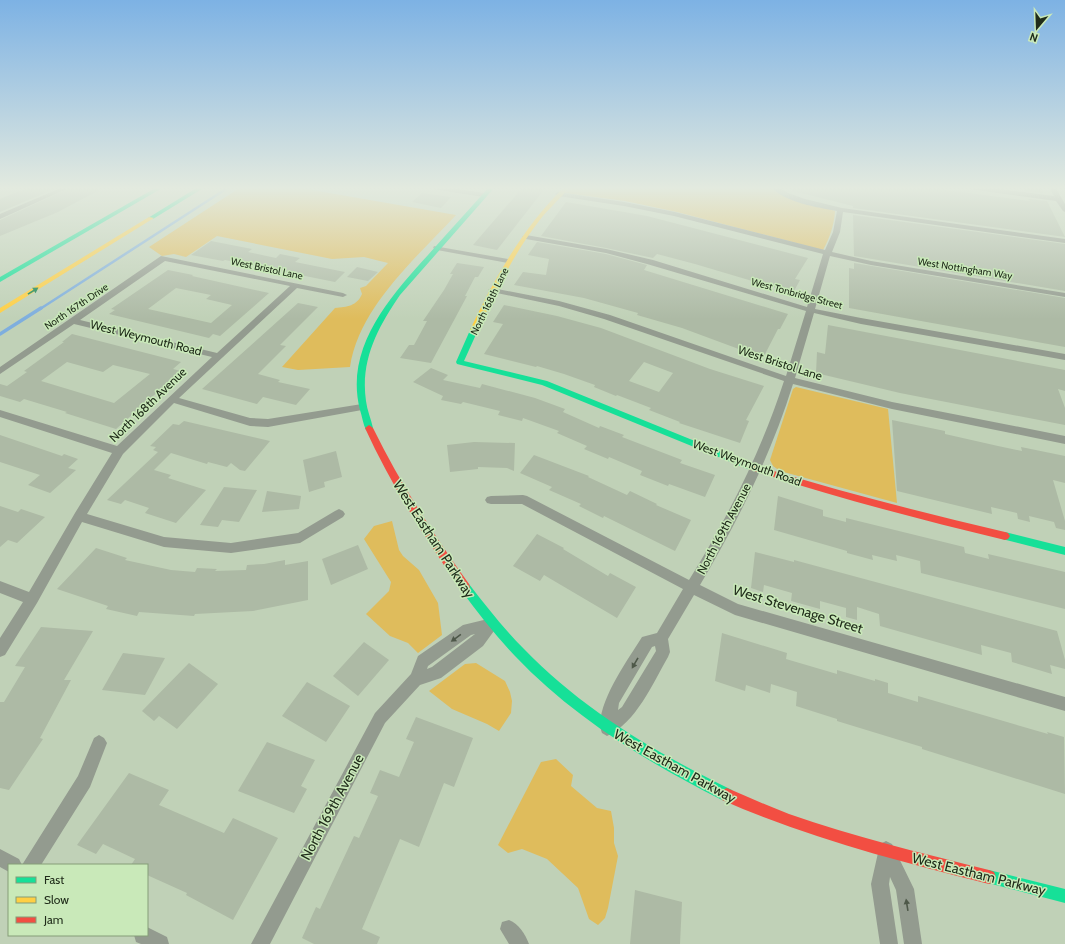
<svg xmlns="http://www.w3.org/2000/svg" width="1065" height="944" font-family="Cabin,sans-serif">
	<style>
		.green { fill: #dfbc5c }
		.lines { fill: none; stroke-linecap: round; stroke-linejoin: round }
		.stream-far1 { stroke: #7eaede; stroke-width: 2.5 }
		.stream { stroke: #7eaede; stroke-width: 3.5 }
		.building { fill: #adbaa5; fill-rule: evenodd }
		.street { fill: #939b8f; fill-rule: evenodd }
		.fast { fill: #16e098; fill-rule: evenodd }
		.slow { fill: #ffcf43; fill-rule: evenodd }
		.jam { fill: #f24e42; fill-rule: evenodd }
		.oneway { fill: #1b8659 }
		.oneway2 { fill: #4e5849 }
		.labels { text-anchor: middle; stroke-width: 3; stroke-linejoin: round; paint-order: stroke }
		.far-street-label { font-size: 10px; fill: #202c1a; stroke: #c9e9b9 }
		.street-label { font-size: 12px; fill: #202c1a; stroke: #c9e9b9 }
		.near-street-label { font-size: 14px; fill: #202c1a; stroke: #c9e9b9 }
	</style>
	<rect width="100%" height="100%" fill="#c0d1b7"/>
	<!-- green -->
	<g class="green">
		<path d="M241,187H295L456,215C416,258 359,307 350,367L298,370L282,367L335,308C347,307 357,306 362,294L360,288L366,286L388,263L364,257L332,259L217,236L186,257L174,254L162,256L149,247Z"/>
		<path d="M572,187H772L779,192L835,211C834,225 830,237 823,250L677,212L625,201L565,193Z"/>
		<polygon points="796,387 888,409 897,503 780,471 773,466 770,460 793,389"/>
		<polygon points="392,521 399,550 403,556 419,570 438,603 442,635 418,653 408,643 390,636 366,614 389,591 391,582 364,539 374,526"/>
		<polygon points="476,663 505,681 510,692 512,701 511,713 499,731 487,724 452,709 429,691 465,664"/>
		<polygon points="556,759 573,775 571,786 597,808 611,811 614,828 614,843 618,856 608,908 605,918 598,925 589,919 578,888 547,859 522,849 508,853 498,845 541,762"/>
	</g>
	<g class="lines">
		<!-- stream-far1 -->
		<polyline class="stream-far1" points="40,309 229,187"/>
		<!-- stream -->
		<polyline class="stream" points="0,334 41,308"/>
	</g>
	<!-- building -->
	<g class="building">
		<polygon points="30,187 59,187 0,212 0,199"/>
		<polygon points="72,187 105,187 58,212 0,236 0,220"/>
		<polygon points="523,187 546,187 497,250 473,245"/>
		<polygon points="793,187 923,187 1030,201 1028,199 1047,201 1065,237 853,208 853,206 793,191"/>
		<polygon points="1023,187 1040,187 1043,193 1025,191"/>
		<polygon points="422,193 451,197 441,208 412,202"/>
		<polygon points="566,202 647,216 808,258 795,279 800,280 793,293 695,264 657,254 653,258 606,248 541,236"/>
		<polygon points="853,215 1065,244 1065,291 854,256"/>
		<polygon points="211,241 252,249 248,252 276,258 280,254 300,258 295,262 345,272 335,282 225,260 223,261 191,255"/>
		<polygon points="537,242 606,254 647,265 644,270 788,314 780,329 778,329 763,358 682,328 637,315 638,313 584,298 514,285 523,272 546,275 549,259 528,255"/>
		<polygon points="457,263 484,267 478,277 475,277 465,296 467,296 431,363 400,358 409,345 414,345 427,321 423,321 444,290 453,274 450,274"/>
		<polygon points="854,263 1065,298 1065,347 849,308 849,268 854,269"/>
		<polygon points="357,267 378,272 368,281 347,277"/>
		<path d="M168,270L193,275L192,276L269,293L220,336L213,334L209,338L109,314L115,310L111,309ZM176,288L211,295L206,299L232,305L211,323L148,309Z"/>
		<polygon points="298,303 318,307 280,345 286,346 258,374 280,380 278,382 310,389 296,405 263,397 257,404 202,389"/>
		<path d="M504,305L557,316L601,328L710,369L764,386L746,420L749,421L740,443L679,423L680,422L649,410L651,408L617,395L616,396L594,387L595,385L564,374L537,366L536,367L484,354L503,324L493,322ZM644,362L673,373L659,392L629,381Z"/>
		<polygon points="828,325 1065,370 1065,391 1058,389 1065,408 1065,425 900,393 816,373 817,352 825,354"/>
		<path d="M72,334L181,362L173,369L181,371L116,429L65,413L67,412L24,399L20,402L0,396V384L7,386L27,372L24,371L64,342H62ZM67,362L103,372L113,365L150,374L114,403L41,381Z"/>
		<polygon points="431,368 448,375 443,380 480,388 482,384 535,398 565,409 563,412 599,428 600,426 624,435 622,437 682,460 680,463 715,475 705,497 669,484 668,486 640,475 642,471 609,457 608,459 584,449 587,446 557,433 559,431 523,418 522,421 498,415 500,411 463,402 461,404 441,400 443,396 413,382"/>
		<polygon points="892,420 945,431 945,434 998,446 1022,451 1021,447 1065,456 1065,483 1053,480 1065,521 1065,530 1056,528 1054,522 1029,516 1030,522 1018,519 1017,513 991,507 992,514 897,491"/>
		<polygon points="184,421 270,441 245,471 240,470 231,463 227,467 208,462 207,464 171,453 154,470 171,475 168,478 206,490 176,523 145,513 149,508 125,500 121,504 107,500 158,452 153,450 156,447 150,446 173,424 179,425"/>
		<polygon points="0,435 62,456 64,454 78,459 68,468 76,470 50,493 28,485 40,475 0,462"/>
		<polygon points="474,442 515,443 514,471 507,468 478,467 478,469 450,472 447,445"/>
		<polygon points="336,451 342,477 324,482 325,487 309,492 303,460"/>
		<polygon points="534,455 589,476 588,477 627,495 630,491 657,504 656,505 691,520 675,551 604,516 603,518 579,506 581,504 549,490 552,487 520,473"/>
		<polygon points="224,487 257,490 239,522 222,520 218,527 200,525"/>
		<polygon points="267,491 301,496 299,509 262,512"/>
		<polygon points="778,496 823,510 823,516 846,522 846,518 964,547 965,553 989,559 988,554 1065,572 1065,609 921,573 920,561 896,555 897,561 872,555 873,560 847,553 847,551 774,530"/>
		<polygon points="0,506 18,512 21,509 45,517 17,543 8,540 0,547"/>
		<polygon points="537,534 564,548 563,549 608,576 610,573 636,587 617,618 544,575 540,581 513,566"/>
		<polygon points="358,545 368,569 331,585 322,559"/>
		<polygon points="96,548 127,558 125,560 171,570 195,572 197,568 217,569 215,571 246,570 247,565 264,564 285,560 285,565 308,561 308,600 253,611 195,614 194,616 139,612 137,616 106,609 108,606 57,589"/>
		<polygon points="755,552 794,562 794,560 1057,631 1065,660 1065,669 1050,665 1052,674 1012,662 1011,653 981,645 982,655 880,626 879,614 857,607 857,620 846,617 846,608 820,601 820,609 791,601 792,593 764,585 763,592 751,588"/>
		<polygon points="41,627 93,631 64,680 71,680 40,738 43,739 9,790 0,788 0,702 4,702 25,667 15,666"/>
		<polygon points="722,633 787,653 786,659 837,674 837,670 875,681 875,679 888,683 888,693 918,702 918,696 1048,734 1047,732 1064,737 1065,794 922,749 922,747 837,721 837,719 796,706 797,692 771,684 770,693 746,685 745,691 715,681"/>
		<polygon points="364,642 389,660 358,696 333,676"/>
		<polygon points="123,653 165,658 145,695 102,690"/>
		<polygon points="189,663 218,684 177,729 159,716 154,721 142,711"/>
		<polygon points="307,682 350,706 326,742 282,716"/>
		<polygon points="416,717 473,738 454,787 444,783 419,847 400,839 362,929 380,937 377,944 314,944 302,938 316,907 320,909 354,836 359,838 378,796 370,793 380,770 399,777 414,742 406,739"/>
		<polygon points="267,742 315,760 301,786 307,789 294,813 238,791"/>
		<polygon points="129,773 169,790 159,805 224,833 233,818 278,838 233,920 186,895 187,893 147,875 147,865 131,865 135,859 103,844 96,854 77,845"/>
		<polygon points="635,890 682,902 680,944 630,944"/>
	</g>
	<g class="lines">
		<!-- street -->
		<g class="street">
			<polygon points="63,187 71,187 0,219 0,214"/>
			<polygon points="429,187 444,187 484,193 487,195 484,197 432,189"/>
			<path d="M771,187H778L788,193L805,199L842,208L1065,239V243L843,212L840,232L832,252L871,261L1065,293V297L871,265L830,256L815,309L861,318L1065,354V360L861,324L814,313L795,378L892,402L1065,436V444L892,409L793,384C771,455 738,521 700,585L738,604L1065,697V711L735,615L694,595L668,639L670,652L668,657C653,683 636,723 607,736L602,733C592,709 629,658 642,637L657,633L683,589L522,504H491L487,503L485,500L487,497L491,496L523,495L527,496L689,580C728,517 761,452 784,381L604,319L559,306L492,292L488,290L492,288L559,301L610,315L786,376L806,311L647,264L606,253L526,239L522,237L526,235L606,249L653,260L807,307L823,254L674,216L624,206L558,196L555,194L558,192L624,202L675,212L825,250L833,232L837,211C816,207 786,203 771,187ZM655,646L656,651L622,707L618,710L619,703L652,647Z"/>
			<polygon points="966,187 983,187 1054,196 1049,187 1055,187 1065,204 1065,212 1063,211 1056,201 969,189"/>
			<polygon points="434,246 508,259 512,261 508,263 437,250 433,248"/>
			<path d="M161,256L343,293L347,295L343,297L297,288L179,398L250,418L268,419L362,404L367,407L362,410L268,427L250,426L174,403L123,454L87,514L164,537L231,543L298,533L335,511L339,509L343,511L345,514L343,517L300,543L231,553L164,547L82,522L37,603L5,655L0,657V638L23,602L0,593V581L29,592L75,513L112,453L0,417V410L117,446L212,357L74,324L0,374V367ZM165,261L290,286L217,353L80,320Z"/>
			<path d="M492,618L497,620L499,624L483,646L441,678L420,685L385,723L270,944H251L375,713L411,674L418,656L463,625ZM475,634L432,667L427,669L428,666L471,635Z"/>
			<polygon points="99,735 104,738 107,743 90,787 41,865 22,865 78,776 94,738"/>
			<polygon points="886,841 892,844 914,889 922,944 904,944 896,890 890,877 889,884 898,944 880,944 871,884 880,844"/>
			<polygon points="0,849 19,859 22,865 9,865 9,872 0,867"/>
			<path d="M509,920C519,924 525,934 529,944H509L500,929L502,922Z"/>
			<polygon points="147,927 167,937 169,944 141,944 136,942 134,935 147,935"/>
		</g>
		<!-- fast -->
		<g class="fast">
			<polygon points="157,187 164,187 0,282 0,277"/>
			<polygon points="198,187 205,187 153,219 148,218"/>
			<path d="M489,187H495L400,295C378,327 360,360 366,401C367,410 371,419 373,428L369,431L366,430C363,424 362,416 360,410C344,348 390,297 428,255C448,232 469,210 489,187Z"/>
			<polygon points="471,328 477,328 478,330 464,361 547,381 754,465 755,467 751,470 748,469 542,385 457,364 456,362"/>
			<polygon points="1005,532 1065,547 1065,555 1002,539 1000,536 1002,533"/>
			<path d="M465,582L469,584C486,606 504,629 524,649C583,710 656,753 732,790L734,795L732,800L727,802L722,800C647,762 574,718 515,656C496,636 478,613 461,590L460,587L461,584Z"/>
			<polygon points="989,870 1065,889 1065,903 984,882 982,877 984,872"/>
		</g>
		<!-- slow -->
		<g class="slow">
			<path d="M564,187H570C560,199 548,209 539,221C513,255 495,292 478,330L474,332H471L470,330C495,277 523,228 564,187Z"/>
			<polygon points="149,217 154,218 0,313 0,308"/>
		</g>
		<!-- jam -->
		<g class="jam">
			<path d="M369,425L373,428C400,483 433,534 469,584L470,587L469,590L465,592L461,590C425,538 391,485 365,428Z"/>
			<path d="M751,464C835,490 919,512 1005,532L1008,533L1010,536L1008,539L1005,540C918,519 833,497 748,469L747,467L748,465Z"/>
			<path d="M727,788C748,797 768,806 789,814C854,837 922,853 989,870L994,872L996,877L994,882L989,884C898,861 808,838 722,800L720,795L722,790Z"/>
		</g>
	</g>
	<!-- one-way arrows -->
	<defs><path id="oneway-solid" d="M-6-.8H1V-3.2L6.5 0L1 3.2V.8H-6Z"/></defs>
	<use class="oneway" href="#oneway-solid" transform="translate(33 291) rotate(-32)"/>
	<g class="oneway2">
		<use href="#oneway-solid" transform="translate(456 638) rotate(144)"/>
		<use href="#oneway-solid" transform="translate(635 663) rotate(120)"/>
		<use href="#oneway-solid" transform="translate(907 905) rotate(-99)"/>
	</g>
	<!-- sky -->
	<linearGradient id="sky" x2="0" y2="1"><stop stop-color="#7db2e4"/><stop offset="0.59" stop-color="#e3eadf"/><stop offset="1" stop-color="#e3eadf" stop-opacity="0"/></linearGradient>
	<rect width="1065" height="319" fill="url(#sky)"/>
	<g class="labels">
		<!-- far-street labels -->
		<g class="far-street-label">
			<text transform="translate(267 268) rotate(12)" y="4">West Bristol Lane</text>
			<text transform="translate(965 268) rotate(9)" y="4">West Nottingham Way</text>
			<text transform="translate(797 293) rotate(15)" y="4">West Tonbridge Street</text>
			<text transform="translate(489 301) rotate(-64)" y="4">North 168th Lane</text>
			<text transform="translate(76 306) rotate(-34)" y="4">North 167th Drive</text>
		</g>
		<!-- street labels -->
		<g class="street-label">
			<text transform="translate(146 338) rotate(14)" y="4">West Weymouth Road</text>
			<text transform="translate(780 363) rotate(18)" y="4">West Bristol Lane</text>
			<text transform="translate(148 405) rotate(-44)" y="4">North 168th Avenue</text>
			<text transform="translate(747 463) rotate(20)" y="4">West Weymouth Road</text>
			<text transform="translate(724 529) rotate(-62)" y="4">North 169th Avenue</text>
		</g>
		<!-- near-street labels -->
		<g class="near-street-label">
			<text transform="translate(434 539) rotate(57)" y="5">West Eastham Parkway</text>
			<text transform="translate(798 609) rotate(17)" y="5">West Stevenage Street</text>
			<text transform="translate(675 766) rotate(29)" y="5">West Eastham Parkway</text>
			<text transform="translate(332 807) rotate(-62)" y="5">North 169th Avenue</text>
			<text transform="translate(979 874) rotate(14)" y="5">West Eastham Parkway</text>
		</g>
	</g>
	<!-- legend -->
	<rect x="8" y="864" width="140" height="72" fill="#c9e9b9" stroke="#859d79"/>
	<rect x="16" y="877" width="20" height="6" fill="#16e098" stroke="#859d79"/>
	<text x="44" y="884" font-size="12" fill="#202c1a">Fast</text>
	<rect x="16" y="897" width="20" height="6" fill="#ffcf43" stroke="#859d79"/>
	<text x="44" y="904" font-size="12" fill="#202c1a">Slow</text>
	<rect x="16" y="917" width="20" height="6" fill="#f24e42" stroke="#859d79"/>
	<text x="44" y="924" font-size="12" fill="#202c1a">Jam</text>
	<!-- north arrow -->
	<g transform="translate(1037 28) rotate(199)" stroke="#c9e9b9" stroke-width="3" paint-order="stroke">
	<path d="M0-3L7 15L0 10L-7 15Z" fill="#202c1a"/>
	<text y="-6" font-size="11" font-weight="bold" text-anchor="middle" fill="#202c1a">N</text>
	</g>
</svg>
